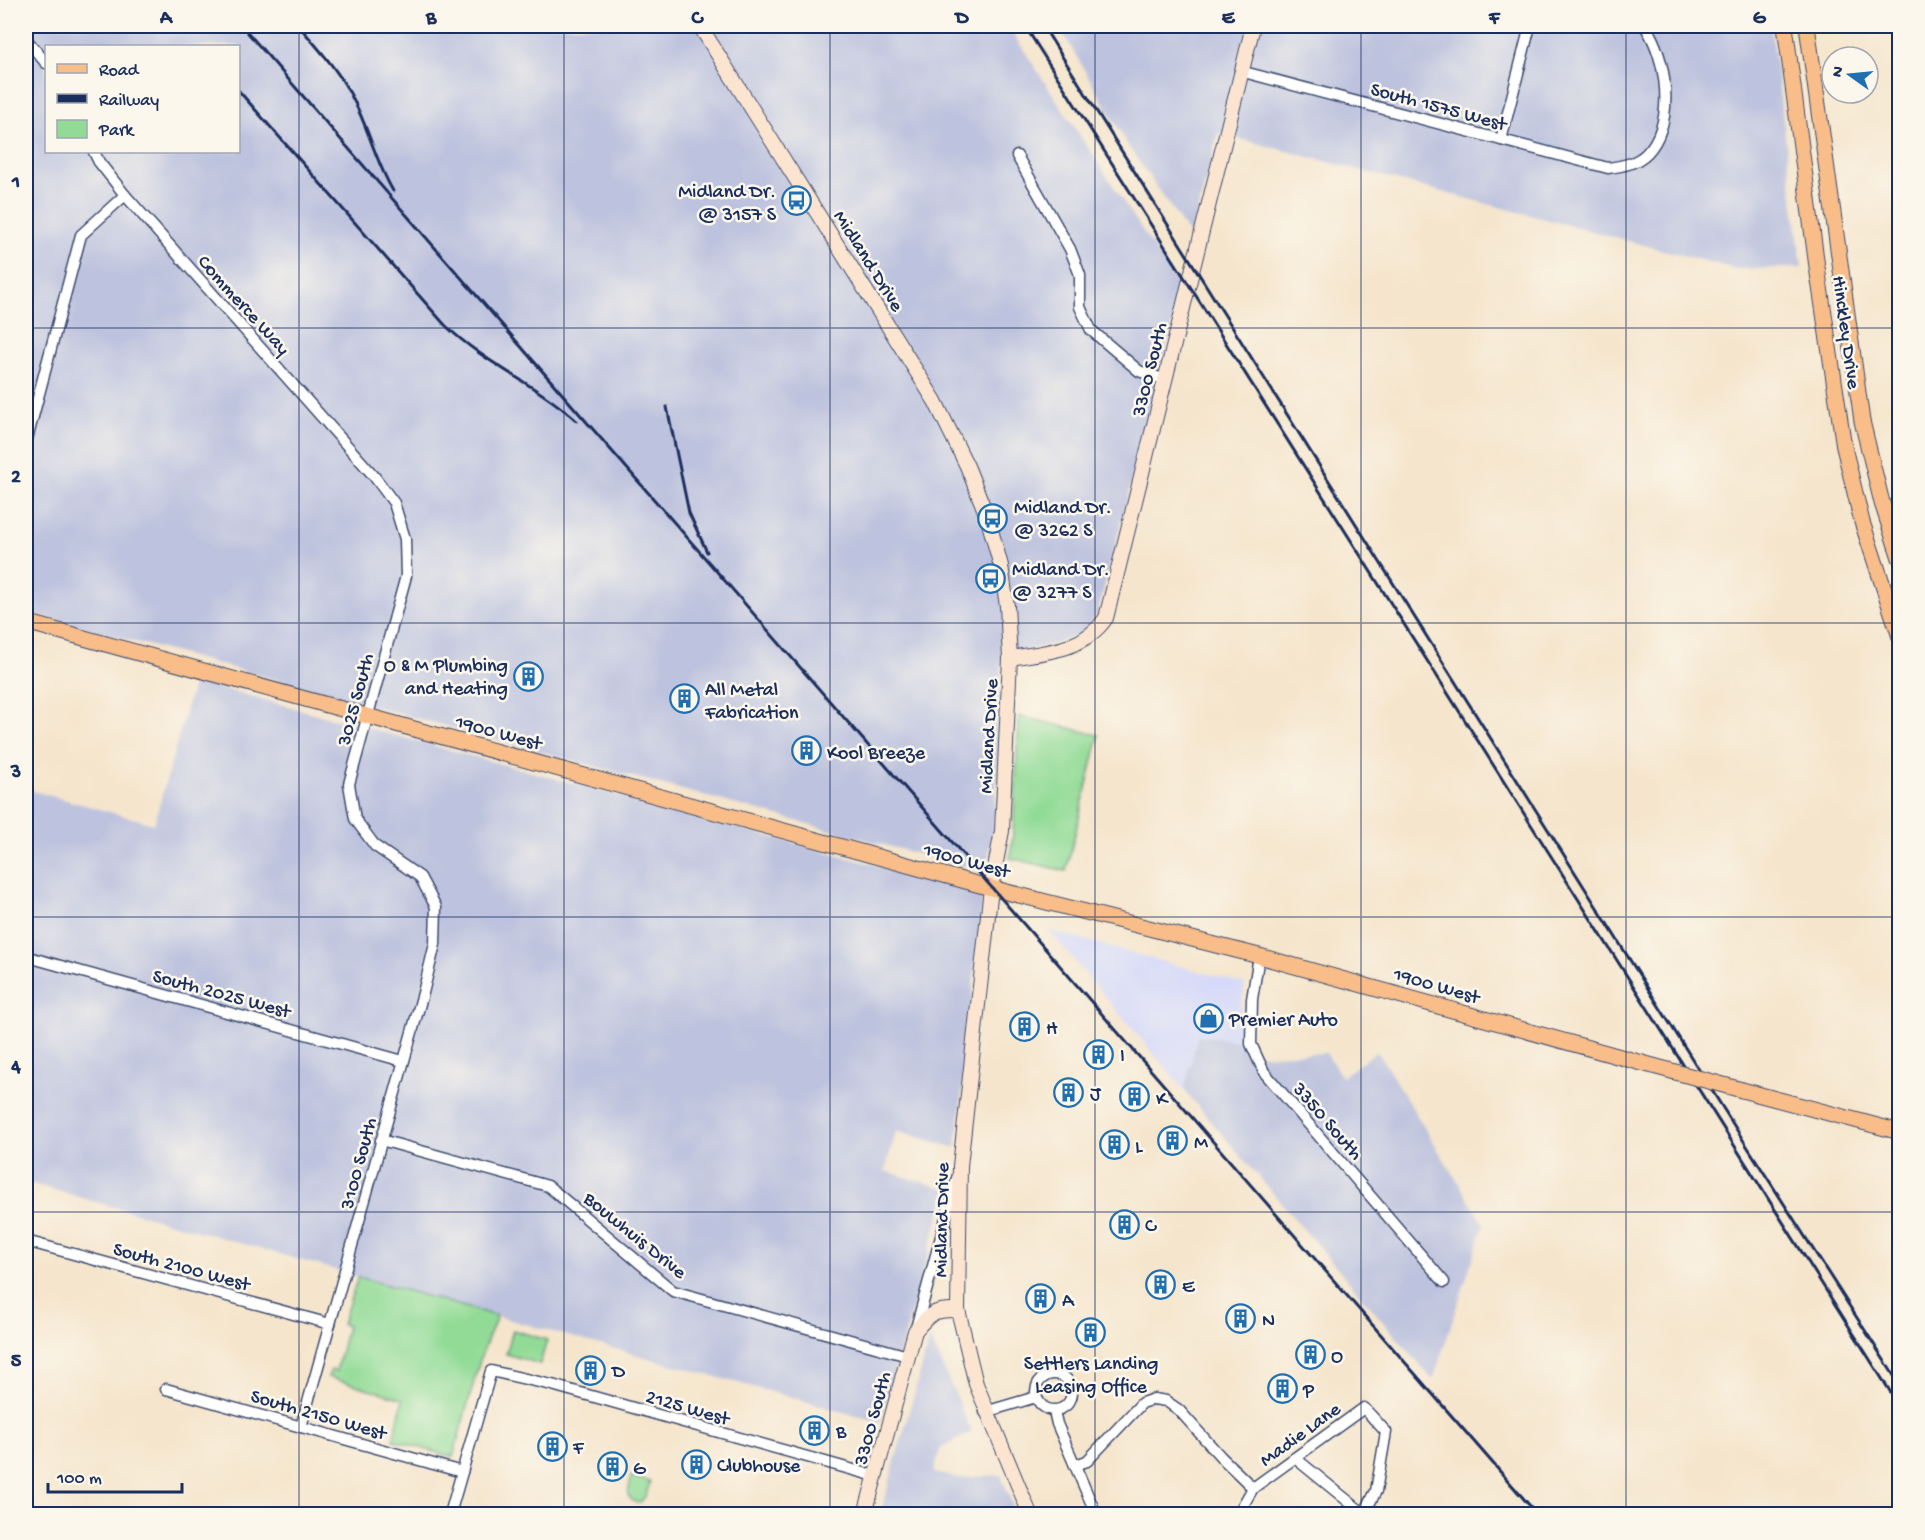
<svg xmlns="http://www.w3.org/2000/svg" width="1925" height="1540" font-family="'Gochi Hand',sans-serif">
	<style>
		.built { fill: #d4d8f9 }
		.industrial { fill: #bdc3de; fill-rule: evenodd }
		.green { fill: #92db96; stroke: #56857a; stroke-width: 1.5 }
		.lines { fill: none; stroke-linecap: round; stroke-linejoin: round }
		.street-casing { stroke: #3c4a6e; stroke-width: 13 }
		.secondary-casing { stroke: #3c4a6e; stroke-width: 16 }
		.primary-casing { stroke: #3c4a6e; stroke-width: 17 }
		.street { stroke: #fff; stroke-width: 10 }
		.secondary { stroke: #fce5d0; stroke-width: 14 }
		.primary { stroke: #f8bd89; stroke-width: 15 }
		.rail { stroke: #1b2f5e; stroke-width: 3 }
		.primary-bridge-casing { stroke: #3c4a6e; stroke-width: 17; stroke-linecap: butt }
		.primary-bridge { stroke: #f8bd89; stroke-width: 15 }
		.grid { fill: none; stroke: #1b2f5e; stroke-width: 1.5; stroke-opacity: 0.55 }
		.labels { text-anchor: middle; stroke-width: 5; stroke-linejoin: round; paint-order: stroke }
		.street-label { font-size: 20px; fill: #1b2f5e; stroke: #fbf7ec }
		.poi-label { font-size: 20px; fill: #1b2f5e; stroke: #fbf7ec; text-anchor: start }
		.neatline { fill: none; stroke: #1b2f5e; stroke-width: 2 }
		.grid-label { font-size: 20px; text-anchor: middle; font-weight: bold; fill: #1b2f5e }
	</style>
	<rect width="100%" height="100%" fill="#fbf7ec"/>
	<filter id="ink" filterUnits="userSpaceOnUse"><feTurbulence type="fractalNoise" baseFrequency=".0167" numOctaves="2"/><feDisplacementMap in="SourceGraphic" scale="12" xChannelSelector="R" yChannelSelector="G"/><feConvolveMatrix kernelMatrix="1 2 1 2 8 2 1 2 1" color-interpolation-filters="sRGB"/></filter>
	<filter id="wash" filterUnits="userSpaceOnUse"><feTurbulence type="fractalNoise" baseFrequency=".008" numOctaves="4" result="noise"/><feDisplacementMap in="SourceGraphic" scale="24" xChannelSelector="R" yChannelSelector="G"/><feGaussianBlur stdDeviation="1.35" result="paint"/><feColorMatrix in="noise" values="0 0 0 0 0 0 0 0 0 0 0 0 0 0 0 0 0 1.4 0 .05"/><feComposite in="paint" operator="in"/></filter>
	<g filter="url(#wash)">
		<rect width="100%" height="100%" fill="#f5e5cc"/>
		<!-- built -->
		<polygon class="built" points="1048,930 1245,984 1241,1006 1243,1042 1198,1035 1184,1090"/>
		<!-- industrial -->
		<g class="industrial">
			<path d="M26,26H1008L1181,289L1097,615L1081,634L1051,645L1002,655L994,830L987,860L966,867L26,612ZM46,46H238V152H46Z"/>
			<polygon points="1059,26 1771,26 1802,268 1735,269 1218,133 1191,237 1129,147"/>
			<polygon points="194,681 983,894 956,1148 896,1131 885,1171 947,1189 880,1422 528,1325 26,1182 26,789 154,824"/>
			<polygon points="1198,1035 1243,1042 1261,1055 1326,1053 1342,1077 1377,1051 1484,1224 1433,1380 1184,1090"/>
			<polygon points="930,1338 972,1432 940,1449 934,1473 961,1478 1001,1475 1016,1514 880,1514"/>
		</g>
		<!-- green -->
		<g class="green">
			<polygon points="1019,716 1099,735 1066,871 1010,858 1013,834"/>
			<polygon points="358,1277 497,1316 482,1353 453,1457 393,1440 403,1399 328,1377 331,1370 336,1371 347,1326 342,1324"/>
			<polygon points="513,1330 547,1340 540,1364 506,1354"/>
			<path d="M631,1476L650,1482C647,1493 641,1514 628,1495Z"/>
		</g>
	</g>
	<g filter="url(#ink)">
		<g class="lines">
			<defs>
				<g id="street">
					<polyline points="26,39 46,63"/>
					<path d="M1240,71L1608,168C1622,166 1636,164 1647,153C1676,122 1667,58 1645,26"/>
					<polyline points="1501,140 1530,26"/>
					<polyline points="94,152 99,162 125,195 374,476 394,503 405,539 406,576 349,784 355,819 375,846 420,877 436,907 435,944 423,993 301,1427"/>
					<polyline points="1017,156 1070,249 1080,275 1080,307 1091,330 1139,371 1166,380"/>
					<polyline points="26,443 81,235 125,195"/>
					<polyline points="1259,956 1252,999 1251,1044 1264,1072 1444,1282"/>
					<polyline points="32,958 403,1061"/>
					<polyline points="381,1140 548,1186 673,1291 908,1356"/>
					<polyline points="26,1241 330,1324"/>
					<polyline points="916,1328 957,1178"/>
					<circle cx="1054" cy="1392" r="18"/>
					<polyline points="166,1389 462,1472"/>
					<polyline points="1054,1411 1057,1424 1096,1514"/>
					<polyline points="985,1412 1036,1397"/>
					<polyline points="1295,1458 1364,1514"/>
					<polyline points="1075,1465 1087,1461 1142,1403 1154,1399 1166,1401 1179,1410 1221,1457 1253,1488"/>
					<polyline points="450,1514 491,1371 552,1385 875,1476"/>
					<polyline points="1238,1514 1253,1488 1364,1408 1386,1432 1376,1491 1364,1514"/>
				</g>
				<g id="secondary">
					<polyline points="700,26 935,401 967,466 987,516 1001,566 1007,606 1010,658 1002,831 991,888 960,1166 958,1310 976,1384 1030,1514"/>
					<path d="M1010,658C1047,652 1083,651 1106,618L1253,26"/>
					<path d="M865,1514L915,1331C930,1313 934,1309 958,1310"/>
				</g>
				<g id="primary">
					<polyline points="1785,26 1817,267 1844,447 1862,522 1900,637"/>
					<polyline points="1807,26 1862,421 1882,503 1900,558"/>
					<polyline points="26,622 991,888 1259,956 1642,1063"/>
					<polyline points="1742,1090 1900,1132"/>
				</g>
			</defs>
			<!-- street casing -->
			<use href="#street" class="street-casing"/>
			<!-- secondary casing -->
			<use href="#secondary" class="secondary-casing"/>
			<!-- primary casing -->
			<use href="#primary" class="primary-casing"/>
			<!-- street -->
			<use href="#street" class="street"/>
			<!-- secondary -->
			<use href="#secondary" class="secondary"/>
			<!-- primary -->
			<use href="#primary" class="primary"/>
			<!-- rail -->
			<g class="rail">
				<polyline points="242,26 1537,1514"/>
				<path d="M299,26C319,49 340,72 354,101C369,130 376,162 393,191"/>
				<polyline points="1025,26 1900,1407"/>
				<polyline points="1043,26 1745,1143 1900,1385"/>
				<path d="M238,90L445,325C485,364 536,384 577,421"/>
				<polyline points="667,407 689,513 707,552"/>
			</g>
			<defs>
				<polyline id="primary-bridge" points="1642,1063 1742,1090"/>
			</defs>
			<!-- primary-bridge casing -->
			<use href="#primary-bridge" class="primary-bridge-casing"/>
			<!-- primary-bridge -->
			<use href="#primary-bridge" class="primary-bridge"/>
		</g>
	</g>
	<!-- grid -->
	<path class="grid" d="M299,26V1514M564,26V1514M830,26V1514M1095,26V1514M1361,26V1514M1626,26V1514M26,328H1900M26,623H1900M26,917H1900M26,1212H1900"/>
	<!-- icons -->
	<defs>
		<symbol id="bus-ring" viewBox="-11 -11 22 22"><circle r="9.5" fill="#fbf7ec" stroke="#1f6fb2" stroke-width="1.5"/><path d="M-5-6H5V4H4V6H2V4H-2V6H-4V4H-5ZM-3.5-4V0h7V-4ZM-3.5 1.2v1.5H-2V1.2ZM2 1.2v1.5H3.5V1.2Z" fill="#1f6fb2"/></symbol>
		<symbol id="building-ring" viewBox="-11 -11 22 22"><circle r="9.5" fill="#fbf7ec" stroke="#1f6fb2" stroke-width="1.5"/><path d="M-4-6H4V6H1V3H-1V6H-4ZM-2.5-4.3h1.7v1.8h-1.7ZM.8-4.3h1.7v1.8H.8ZM-2.5-1h1.7V.8h-1.7ZM.8-1h1.7V.8H.8Z" fill="#1f6fb2"/></symbol>
		<symbol id="shop-ring" viewBox="-11 -11 22 22"><circle r="9.5" fill="#fbf7ec" stroke="#1f6fb2" stroke-width="1.5"/><path d="M-5-2.5h2.3a2.7 3.5 0 0 1 5.4 0H5L5.5 6h-11ZM-1.5-2.5h3a1.5 2.3 0 0 0-3 0Z" fill="#1f6fb2"/></symbol>
	</defs>
	<g fill-rule="evenodd">
		<use href="#bus-ring" x="780" y="184" width="33" height="33"/>
		<use href="#bus-ring" x="976" y="502" width="33" height="33"/>
		<use href="#bus-ring" x="974" y="562" width="33" height="33"/>
		<use href="#building-ring" x="512" y="660" width="33" height="33"/>
		<use href="#building-ring" x="668" y="682" width="33" height="33"/>
		<use href="#building-ring" x="790" y="734" width="33" height="33"/>
		<use href="#shop-ring" x="1192" y="1002" width="33" height="33"/>
		<use href="#building-ring" x="1008" y="1010" width="33" height="33"/>
		<use href="#building-ring" x="1082" y="1038" width="33" height="33"/>
		<use href="#building-ring" x="1052" y="1076" width="33" height="33"/>
		<use href="#building-ring" x="1118" y="1080" width="33" height="33"/>
		<use href="#building-ring" x="1156" y="1124" width="33" height="33"/>
		<use href="#building-ring" x="1098" y="1128" width="33" height="33"/>
		<use href="#building-ring" x="1108" y="1208" width="33" height="33"/>
		<use href="#building-ring" x="1144" y="1268" width="33" height="33"/>
		<use href="#building-ring" x="1024" y="1282" width="33" height="33"/>
		<use href="#building-ring" x="1224" y="1302" width="33" height="33"/>
		<use href="#building-ring" x="1074" y="1316" width="33" height="33"/>
		<use href="#building-ring" x="1294" y="1338" width="33" height="33"/>
		<use href="#building-ring" x="574" y="1354" width="33" height="33"/>
		<use href="#building-ring" x="1266" y="1372" width="33" height="33"/>
		<use href="#building-ring" x="798" y="1414" width="33" height="33"/>
		<use href="#building-ring" x="536" y="1430" width="33" height="33"/>
		<use href="#building-ring" x="680" y="1448" width="33" height="33"/>
		<use href="#building-ring" x="596" y="1450" width="33" height="33"/>
	</g>
	<g class="labels">
		<!-- street labels -->
		<g class="street-label">
			<text transform="translate(1439 105) rotate(15)" y="7">South 1575 West</text>
			<text transform="translate(870 260) rotate(58)" y="7">Midland Drive</text>
			<text transform="translate(245 304) rotate(48)" y="7">Commerce Way</text>
			<text transform="translate(1848 332) rotate(82)" y="7">Hinckley Drive</text>
			<text transform="translate(1148 369) rotate(-76)" y="7">3300 South</text>
			<text transform="translate(354 699) rotate(-75)" y="7">3025 South</text>
			<text transform="translate(499 731) rotate(15)" y="7">1900 West</text>
			<text transform="translate(987 736) rotate(-87)" y="7">Midland Drive</text>
			<text transform="translate(967 859) rotate(15)" y="7">1900 West</text>
			<text transform="translate(1437 984) rotate(16)" y="7">1900 West</text>
			<text transform="translate(222 992) rotate(15)" y="7">South 2025 West</text>
			<text transform="translate(1329 1120) rotate(49)" y="7">3350 South</text>
			<text transform="translate(357 1163) rotate(-75)" y="7">3100 South</text>
			<text transform="translate(940 1220) rotate(-89)" y="7">Midland Drive</text>
			<text transform="translate(636 1234) rotate(39)" y="7">Bouwhuis Drive</text>
			<text transform="translate(182 1265) rotate(15)" y="7">South 2100 West</text>
			<text transform="translate(688 1406) rotate(16)" y="7">2125 West</text>
			<text transform="translate(319 1413) rotate(16)" y="7">South 2150 West</text>
			<text transform="translate(871 1418) rotate(-75)" y="7">3300 South</text>
			<text transform="translate(1299 1433) rotate(-36)" y="7">Madie Lane</text>
		</g>
		<!-- poi labels -->
		<g class="poi-label">
			<text x="776" y="197" text-anchor="end">Midland Dr.<tspan x="776" dy="23">@ 3157 S</tspan></text>
			<text x="1014" y="513">Midland Dr.<tspan x="1014" dy="23">@ 3262 S</tspan></text>
			<text x="1012" y="575">Midland Dr.<tspan x="1012" dy="23">@ 3277 S</tspan></text>
			<text x="508" y="671" text-anchor="end">O &amp; M Plumbing<tspan x="508" dy="23">and Heating</tspan></text>
			<text x="705" y="695">All Metal<tspan x="705" dy="23">Fabrication</tspan></text>
			<text x="827" y="758">Kool Breeze</text>
			<text x="1229" y="1025">Premier Auto</text>
			<text x="1046" y="1034">H</text>
			<text x="1120" y="1061">I</text>
			<text x="1090" y="1099">J</text>
			<text x="1156" y="1104">K</text>
			<text x="1194" y="1148">M</text>
			<text x="1135" y="1152">L</text>
			<text x="1145" y="1231">C</text>
			<text x="1182" y="1292">E</text>
			<text x="1062" y="1306">A</text>
			<text x="1262" y="1326">N</text>
			<text x="1331" y="1362">O</text>
			<text x="1091" y="1369" text-anchor="middle">Settlers Landing<tspan x="1091" dy="23">Leasing Office</tspan></text>
			<text x="612" y="1377">D</text>
			<text x="1303" y="1396">P</text>
			<text x="836" y="1437">B</text>
			<text x="573" y="1453">F</text>
			<text x="717" y="1471">Clubhouse</text>
			<text x="633" y="1474">G</text>
		</g>
	</g>
	<!-- margin -->
	<rect width="1925" height="1540" fill="none" stroke="#fbf7ec" stroke-width="66"/>
	<!-- legend -->
	<rect x="45" y="45" width="195" height="108" fill="#fbf7ec" stroke="#a1a7b3" stroke-width="1.5"/>
	<rect x="57" y="64" width="30" height="9" fill="#f8bd89" stroke="#a1a7b3" stroke-width="1.5"/>
	<text x="99" y="75" font-size="18" fill="#1b2f5e">Road</text>
	<rect x="57" y="94" width="30" height="9" fill="#1b2f5e" stroke="#a1a7b3" stroke-width="1.5"/>
	<text x="99" y="105" font-size="18" fill="#1b2f5e">Railway</text>
	<rect x="57" y="120" width="30" height="18" fill="#92db96" stroke="#a1a7b3" stroke-width="1.5"/>
	<text x="99" y="135" font-size="18" fill="#1b2f5e">Park</text>
	<!-- north arrow -->
	<g transform="translate(1850 75) rotate(285)"><circle r="28" fill="#fbf7ec" stroke="#a1a7b3" stroke-width="1.5"/>
	<path d="M0-4.5L10 22L0 15L-10 22Z" fill="#1f6fb2"/>
	<text y="-9" font-size="16" font-weight="bold" text-anchor="middle" fill="#1b2f5e">N</text>
	</g>
	<!-- scale -->
	<path d="M48 1483v9h134v-9" fill="none" stroke="#1b2f5e" stroke-width="3"/>
	<text x="57" y="1483" font-size="18" fill="#1b2f5e" stroke="#fbf7ec" stroke-width="4.5" paint-order="stroke">100 m</text>
	<rect x="33" y="33" width="1859" height="1474" class="neatline"/>
	<g class="grid-label">
		<text x="166" y="23">A</text>
		<text x="431" y="23">B</text>
		<text x="697" y="23">C</text>
		<text x="962" y="23">D</text>
		<text x="1228" y="23">E</text>
		<text x="1494" y="23">F</text>
		<text x="1759" y="23">G</text>
		<text x="16" y="187">1</text>
		<text x="16" y="482">2</text>
		<text x="16" y="777">3</text>
		<text x="16" y="1072">4</text>
		<text x="16" y="1366">5</text>
	</g>
</svg>
